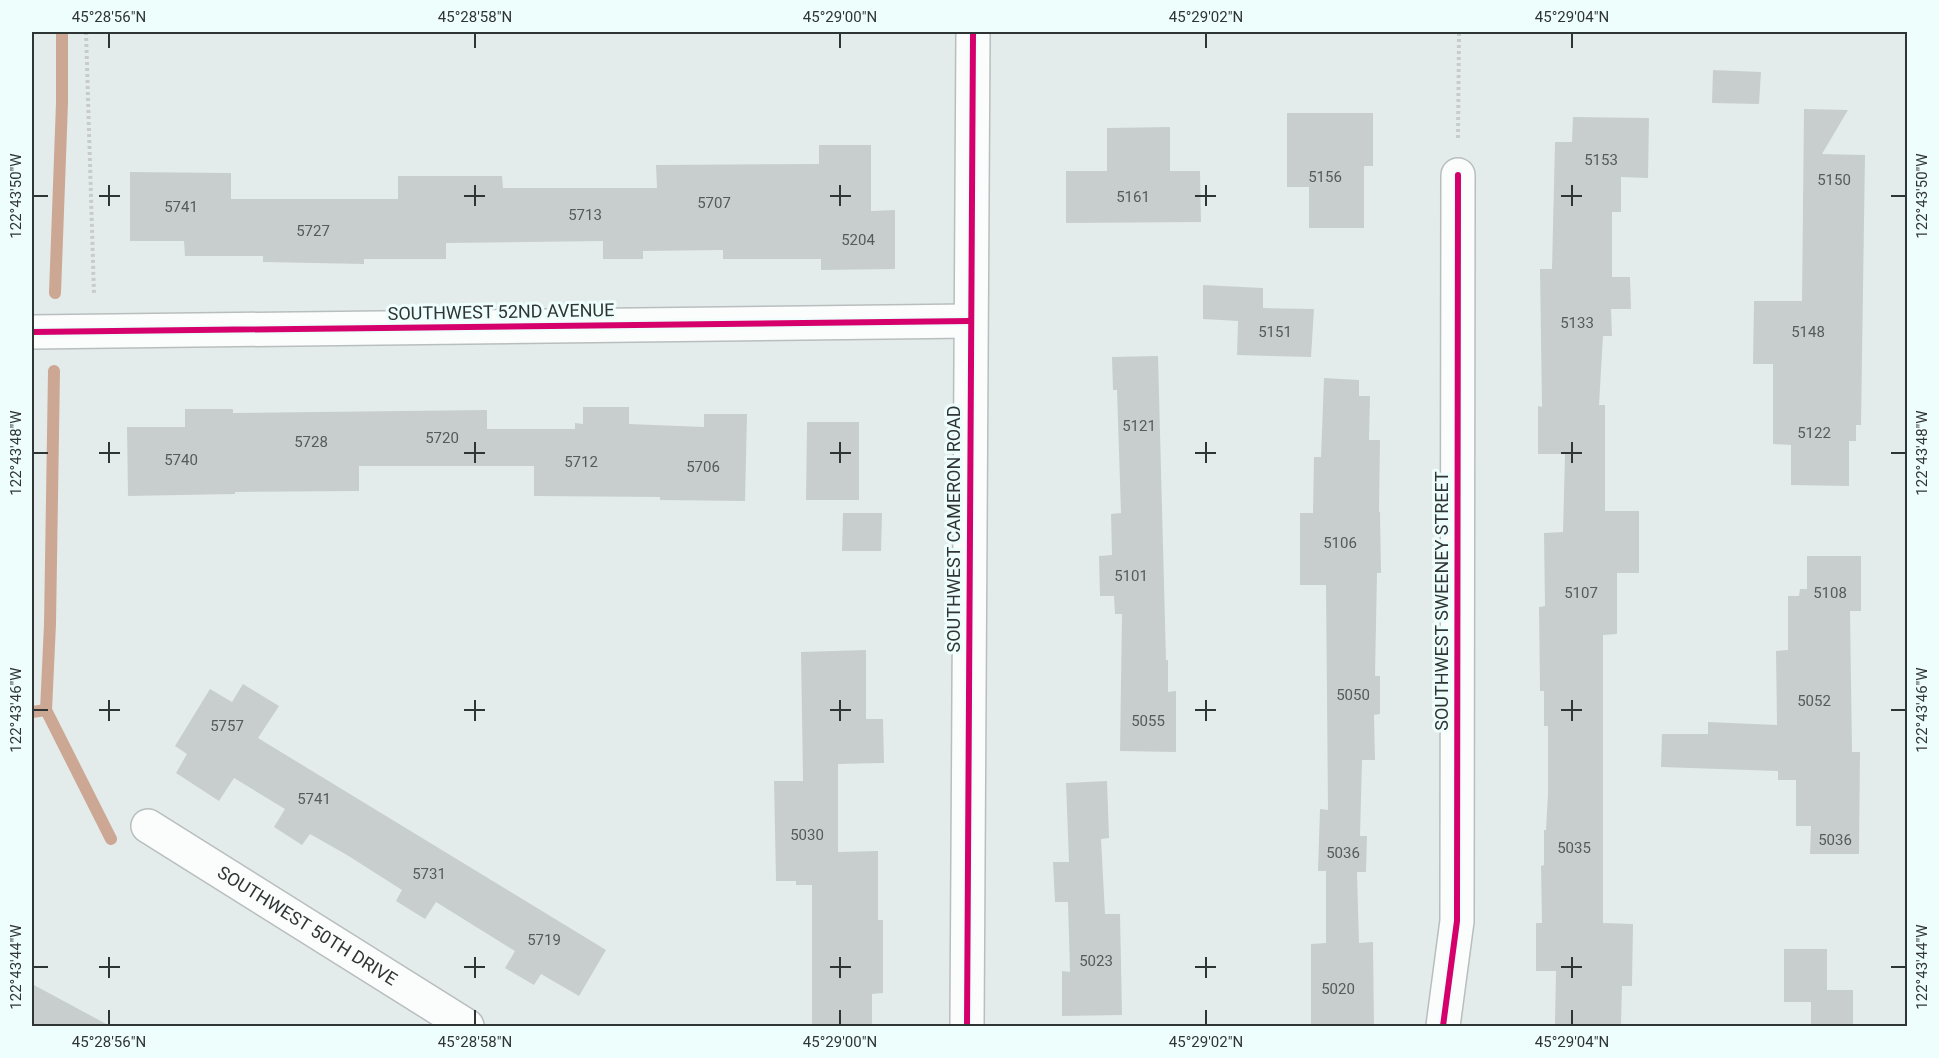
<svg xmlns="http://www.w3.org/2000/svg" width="1939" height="1058" font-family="Roboto,sans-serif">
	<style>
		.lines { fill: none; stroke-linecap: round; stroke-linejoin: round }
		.stream { stroke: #cca894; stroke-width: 12 }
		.building { fill: #c8cecd }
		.minor-casing { stroke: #b8bebd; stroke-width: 36 }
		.tertiary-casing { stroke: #b8bebd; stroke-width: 36 }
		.path { stroke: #c9cbcb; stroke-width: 4; stroke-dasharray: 3 3; stroke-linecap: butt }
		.minor { stroke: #fbfcfc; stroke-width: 33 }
		.tertiary { stroke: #fbfcfc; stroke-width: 33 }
		.cycleway-casing { stroke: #eefefc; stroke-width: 10 }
		.cycleway { stroke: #d6006c; stroke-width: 6 }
		.ticks { fill: none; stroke: #2f3534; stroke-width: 2 }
		.labels { text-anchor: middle; stroke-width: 6; stroke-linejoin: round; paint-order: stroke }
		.number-label { font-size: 15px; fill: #555b5a }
		.street-label { font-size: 18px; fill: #2f3534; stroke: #eefefc }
		.neatline { fill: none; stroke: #2f3534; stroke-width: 2 }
		.ticks-label { font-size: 15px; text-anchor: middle; fill: #2f3534 }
	</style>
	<rect width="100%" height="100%" fill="#e4eceb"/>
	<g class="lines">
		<!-- stream -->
		<g class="stream">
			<polyline points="55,293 62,103 62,32"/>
			<polyline points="54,371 50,624 46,710 111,839"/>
			<polyline points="32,712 46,710"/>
		</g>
	</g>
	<!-- building -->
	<g class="building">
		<polygon points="1713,70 1761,72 1759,104 1712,103"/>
		<polygon points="1804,109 1848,110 1822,154 1865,155 1861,425 1856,425 1856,441 1849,441 1849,486 1791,485 1791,445 1773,444 1773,364 1753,364 1754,301 1802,301"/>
		<polygon points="1287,113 1373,113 1373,166 1364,166 1364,228 1309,228 1309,187 1287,187"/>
		<polygon points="1573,117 1649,118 1648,178 1621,177 1621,212 1612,212 1612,277 1630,277 1631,309 1611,309 1612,336 1603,336 1599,405 1605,405 1605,511 1639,511 1639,573 1617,573 1617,634 1603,635 1603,923 1633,924 1632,986 1622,986 1621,1025 1555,1024 1556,971 1536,971 1536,923 1542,923 1541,866 1544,865 1544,830 1546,830 1548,793 1548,726 1544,726 1544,691 1540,691 1539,607 1545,606 1544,533 1563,532 1565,454 1538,454 1538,406 1542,407 1540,269 1552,269 1555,142 1572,142"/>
		<polygon points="1170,127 1170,171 1200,171 1201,222 1066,223 1066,171 1107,171 1107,128"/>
		<polygon points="819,145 871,145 871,211 895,210 895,269 821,270 821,259 723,259 723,250 643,251 643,259 603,259 603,241 446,243 446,259 364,259 364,264 263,262 263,256 185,256 184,241 130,241 130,172 231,173 231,199 398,199 398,176 502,176 503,188 657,188 656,165 819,164"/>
		<polygon points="1203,285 1263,288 1263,308 1314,309 1311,357 1237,355 1238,321 1203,319"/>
		<polygon points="1158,356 1166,660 1168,660 1168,692 1176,691 1176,752 1120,751 1122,614 1115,614 1114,596 1100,596 1099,556 1112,555 1111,514 1121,513 1117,390 1113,390 1112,357"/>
		<polygon points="1324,378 1359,380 1359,396 1370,396 1369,440 1380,440 1379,512 1380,512 1381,573 1377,573 1375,676 1380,676 1380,714 1374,715 1375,760 1362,760 1360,836 1367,836 1366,872 1357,872 1359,943 1373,942 1374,1026 1311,1026 1311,944 1326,943 1326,871 1318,871 1320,809 1328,810 1326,585 1300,585 1300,513 1313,513 1314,457 1321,457"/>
		<polygon points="583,407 629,407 629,424 704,427 704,414 747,414 745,501 660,500 660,497 534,496 534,466 359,466 359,491 235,492 235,494 128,496 127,427 185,427 185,409 233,409 233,413 487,410 487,429 575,429 575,423 583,424"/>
		<polygon points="807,422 859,422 859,500 806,500"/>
		<polygon points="843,513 882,513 881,551 842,551"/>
		<polygon points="1807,556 1861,556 1861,611 1850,611 1852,752 1860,752 1859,854 1810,854 1811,826 1796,826 1796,780 1778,780 1778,771 1661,767 1662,734 1708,734 1708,722 1777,725 1776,651 1788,650 1788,596 1799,596 1800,589 1807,589"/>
		<polygon points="866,650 866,719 883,719 884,763 838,764 838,852 878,851 878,920 883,920 883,993 872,994 872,1026 812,1026 812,885 796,885 796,881 776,881 774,781 803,781 801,652"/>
		<polygon points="243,684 279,706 258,738 606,950 579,996 541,974 534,985 505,968 515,951 436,902 425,919 396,901 402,890 347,855 310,834 302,845 274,827 285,809 234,778 219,801 176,773 187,754 175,746 210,689 232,702"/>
		<polygon points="1107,781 1109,838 1101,839 1105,914 1120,914 1122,1015 1062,1016 1062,971 1070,972 1068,902 1055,902 1053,862 1069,862 1066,783"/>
		<polygon points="1784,949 1827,949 1827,990 1853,990 1853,1026 1811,1026 1811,1002 1784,1002"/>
		<polygon points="32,984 110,1026 32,1026"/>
	</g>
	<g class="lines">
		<defs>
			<g id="minor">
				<polyline points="32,332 970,321"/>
				<path id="s1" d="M148,826L467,1026"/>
				<polyline points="1443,1026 1457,921 1458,175"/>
			</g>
			<polyline id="tertiary" points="967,1026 973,32"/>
		</defs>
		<!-- minor casing -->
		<use href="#minor" class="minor-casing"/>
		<!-- tertiary casing -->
		<use href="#tertiary" class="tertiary-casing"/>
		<!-- path -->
		<g class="path">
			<polyline points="86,32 94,294"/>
			<polyline points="1458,138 1459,32"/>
		</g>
		<!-- minor -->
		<use href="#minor" class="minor"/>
		<!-- tertiary -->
		<use href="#tertiary" class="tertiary"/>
		<defs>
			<g id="cycleway">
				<polyline points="32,332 970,321"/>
				<polyline points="967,1026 973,32"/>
				<polyline points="1443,1026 1457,921 1458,175"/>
			</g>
		</defs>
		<!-- cycleway casing -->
		<use href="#cycleway" class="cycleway-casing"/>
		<!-- cycleway -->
		<use href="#cycleway" class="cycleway"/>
	</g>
	<!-- ticks -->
	<path class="ticks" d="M109,33V48M475,33V48M840,33V48M1206,33V48M1572,33V48M109,185V206M475,185V206M840,185V206M1206,185V206M1572,185V206M33,196H48M99,196H120M464,196H485M830,196H851M1195,196H1216M1561,196H1582M1891,196H1906M109,442V463M475,442V463M840,442V463M1206,442V463M1572,442V463M33,453H48M99,453H120M464,453H485M830,453H851M1195,453H1216M1561,453H1582M1891,453H1906M109,700V721M475,700V721M840,700V721M1206,700V721M1572,700V721M33,710H48M99,710H120M464,710H485M830,710H851M1195,710H1216M1561,710H1582M1891,710H1906M109,957V978M475,957V978M840,957V978M1206,957V978M1572,957V978M33,967H48M99,967H120M464,967H485M830,967H851M1195,967H1216M1561,967H1582M1891,967H1906M109,1010V1025M475,1010V1025M840,1010V1025M1206,1010V1025M1572,1010V1025"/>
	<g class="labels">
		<!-- number labels -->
		<g class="number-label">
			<text x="1601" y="165">5153</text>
			<text x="1325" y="182">5156</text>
			<text x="1834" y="185">5150</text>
			<text x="1133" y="202">5161</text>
			<text x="714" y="208">5707</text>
			<text x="181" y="212">5741</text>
			<text x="585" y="220">5713</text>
			<text x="313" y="236">5727</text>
			<text x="858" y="245">5204</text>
			<text x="1577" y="328">5133</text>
			<text x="1275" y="337">5151</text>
			<text x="1808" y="337">5148</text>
			<text x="1139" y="431">5121</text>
			<text x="1814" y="438">5122</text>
			<text x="442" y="443">5720</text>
			<text x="311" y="447">5728</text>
			<text x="181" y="465">5740</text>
			<text x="581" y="467">5712</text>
			<text x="703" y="472">5706</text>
			<text x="1340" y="548">5106</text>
			<text x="1131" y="581">5101</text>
			<text x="1581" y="598">5107</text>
			<text x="1830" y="598">5108</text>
			<text x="1353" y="700">5050</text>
			<text x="1814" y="706">5052</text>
			<text x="1148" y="726">5055</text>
			<text x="227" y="731">5757</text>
			<text x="314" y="804">5741</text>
			<text x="807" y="840">5030</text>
			<text x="1835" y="845">5036</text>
			<text x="1574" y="853">5035</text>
			<text x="1343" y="858">5036</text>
			<text x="429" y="879">5731</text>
			<text x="544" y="945">5719</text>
			<text x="1096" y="966">5023</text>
			<text x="1338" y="994">5020</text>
		</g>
		<!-- street labels -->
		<g class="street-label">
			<text transform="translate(501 312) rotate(-1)" y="6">SOUTHWEST 52ND AVENUE</text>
			<text transform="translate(954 529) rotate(-90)" y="6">SOUTHWEST CAMERON ROAD</text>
			<text transform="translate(1442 601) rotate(-90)" y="6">SOUTHWEST SWEENEY STREET</text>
			<text dy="6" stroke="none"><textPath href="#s1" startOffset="188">SOUTHWEST 50TH DRIVE</textPath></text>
		</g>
	</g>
	<!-- border -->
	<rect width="1939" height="1058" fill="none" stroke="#eefefc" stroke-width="66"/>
	<rect x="33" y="33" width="1873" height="992" class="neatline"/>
	<g class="ticks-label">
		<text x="109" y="22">45°28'56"N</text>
		<text x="475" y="22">45°28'58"N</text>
		<text x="840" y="22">45°29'00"N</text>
		<text x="1206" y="22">45°29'02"N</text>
		<text x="1572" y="22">45°29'04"N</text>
		<text transform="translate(1922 196) rotate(-90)" y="5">122°43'50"W</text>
		<text transform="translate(16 196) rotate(-90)" y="5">122°43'50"W</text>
		<text transform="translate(1922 453) rotate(-90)" y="5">122°43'48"W</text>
		<text transform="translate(16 453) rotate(-90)" y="5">122°43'48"W</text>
		<text transform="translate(1922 710) rotate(-90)" y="5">122°43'46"W</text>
		<text transform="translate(16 710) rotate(-90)" y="5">122°43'46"W</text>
		<text transform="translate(1922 967) rotate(-90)" y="5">122°43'44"W</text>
		<text transform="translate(16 967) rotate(-90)" y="5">122°43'44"W</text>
		<text x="109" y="1047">45°28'56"N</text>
		<text x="475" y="1047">45°28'58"N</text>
		<text x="840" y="1047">45°29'00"N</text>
		<text x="1206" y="1047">45°29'02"N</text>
		<text x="1572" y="1047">45°29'04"N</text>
	</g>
</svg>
